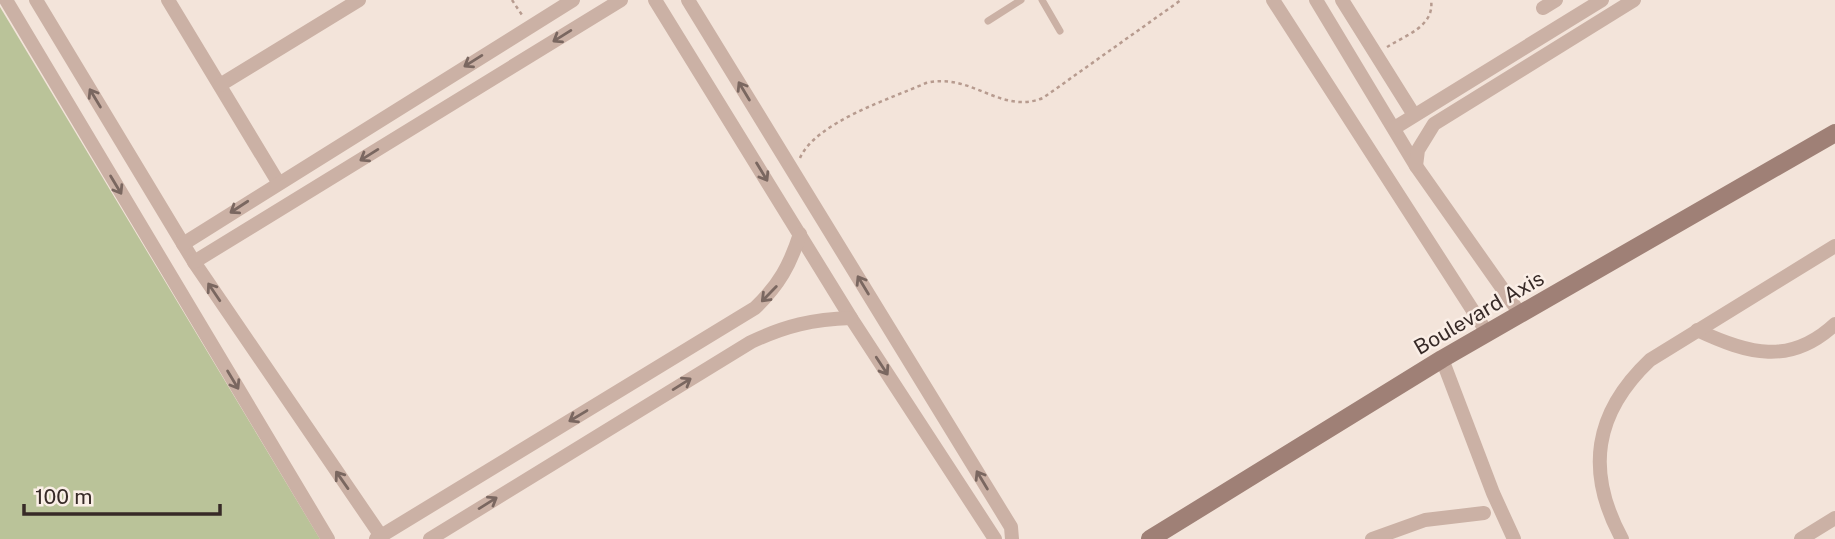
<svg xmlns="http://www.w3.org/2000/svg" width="1835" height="539" font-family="'Public Sans',sans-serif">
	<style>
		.green { fill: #bac399 }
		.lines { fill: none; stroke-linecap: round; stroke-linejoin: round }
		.path { stroke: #b79b8f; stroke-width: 2.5; stroke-dasharray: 3.5 3.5; stroke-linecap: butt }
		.lane { stroke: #cbb1a5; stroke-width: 7 }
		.street { stroke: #cbb1a5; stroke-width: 14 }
		.secondary { stroke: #9f8076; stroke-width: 18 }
		.oneway { stroke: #7a6760 }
		.labels { text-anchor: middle; stroke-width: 5; stroke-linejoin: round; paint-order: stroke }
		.street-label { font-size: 21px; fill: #372a27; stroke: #faeee6 }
	</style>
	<rect width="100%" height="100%" fill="#f3e4da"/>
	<!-- green -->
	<polygon class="green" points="0,7 320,539 0,539"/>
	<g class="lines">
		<!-- path -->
		<g class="path">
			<polyline points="512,0 522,15"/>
			<path d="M1387,47C1406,35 1435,26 1431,0"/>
			<path d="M800,158C816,122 890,99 926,83C972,72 1000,115 1043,98L1181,0"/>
		</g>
		<!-- lane -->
		<g class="lane">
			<polyline points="1042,0 1060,31"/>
			<polyline points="988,21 1021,0"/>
		</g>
		<!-- street -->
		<g class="street">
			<polyline points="6,0 328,539"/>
			<polyline points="36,0 194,262 381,536"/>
			<polyline points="168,0 278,182"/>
			<polyline points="655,0 851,318 995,539"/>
			<polyline points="688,0 1011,527 1012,539"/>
			<polyline points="1273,0 1488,334"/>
			<polyline points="1316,0 1416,166 1521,315"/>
			<polyline points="1342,0 1414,115"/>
			<polyline points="1543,8 1556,0"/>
			<polyline points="220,85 359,0"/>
			<polyline points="1396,127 1602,0"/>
			<polyline points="1416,166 1418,150 1434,124 1634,0"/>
			<polyline points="183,244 573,0"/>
			<polyline points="194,262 621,0"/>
			<path d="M1697,330C1748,354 1790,366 1835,324"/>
			<polyline points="1442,359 1493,493 1514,539"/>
			<path d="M376,539L755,308C779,285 790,265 800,234"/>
			<path d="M430,539L751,342C785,326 813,319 851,318"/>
			<polyline points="1372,539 1425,520 1484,513"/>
			<path d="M1622,539C1585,471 1594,413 1650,360L1835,246"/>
			<polyline points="1801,539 1835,518"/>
		</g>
		<!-- secondary -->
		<polyline class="secondary" points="1150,539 1442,359 1835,133"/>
	</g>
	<!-- one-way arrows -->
	<defs><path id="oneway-shaft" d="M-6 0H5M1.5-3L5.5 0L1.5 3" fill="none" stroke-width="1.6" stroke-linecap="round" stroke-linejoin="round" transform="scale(1.75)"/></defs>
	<g class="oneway">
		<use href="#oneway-shaft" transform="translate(562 36) rotate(148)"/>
		<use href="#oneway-shaft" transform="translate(473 61) rotate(148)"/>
		<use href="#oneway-shaft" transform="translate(744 91) rotate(-121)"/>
		<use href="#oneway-shaft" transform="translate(95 98) rotate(-121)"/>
		<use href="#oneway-shaft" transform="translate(369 155) rotate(148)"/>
		<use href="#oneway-shaft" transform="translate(762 172) rotate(59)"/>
		<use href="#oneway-shaft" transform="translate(116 185) rotate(59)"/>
		<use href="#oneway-shaft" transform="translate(239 207) rotate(147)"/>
		<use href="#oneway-shaft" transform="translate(863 285) rotate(-121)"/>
		<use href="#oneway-shaft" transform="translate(214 292) rotate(-124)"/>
		<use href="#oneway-shaft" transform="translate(769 294) rotate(134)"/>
		<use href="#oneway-shaft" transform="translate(882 366) rotate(57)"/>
		<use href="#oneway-shaft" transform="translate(233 380) rotate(59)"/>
		<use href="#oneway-shaft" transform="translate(682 384) rotate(-32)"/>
		<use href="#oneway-shaft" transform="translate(578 416) rotate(149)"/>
		<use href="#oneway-shaft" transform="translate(342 480) rotate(-125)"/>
		<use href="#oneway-shaft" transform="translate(982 480) rotate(-121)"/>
		<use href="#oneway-shaft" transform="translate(488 503) rotate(-32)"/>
	</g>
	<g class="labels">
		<!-- street labels -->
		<g class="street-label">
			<text transform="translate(1479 313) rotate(-30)" y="7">Boulevard Axis</text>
		</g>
	</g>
	<!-- scale -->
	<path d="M24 504v10h196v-10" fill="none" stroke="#372a27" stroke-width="3.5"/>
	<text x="35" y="504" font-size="21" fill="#372a27" stroke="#faeee6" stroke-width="5" paint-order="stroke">100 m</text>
</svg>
